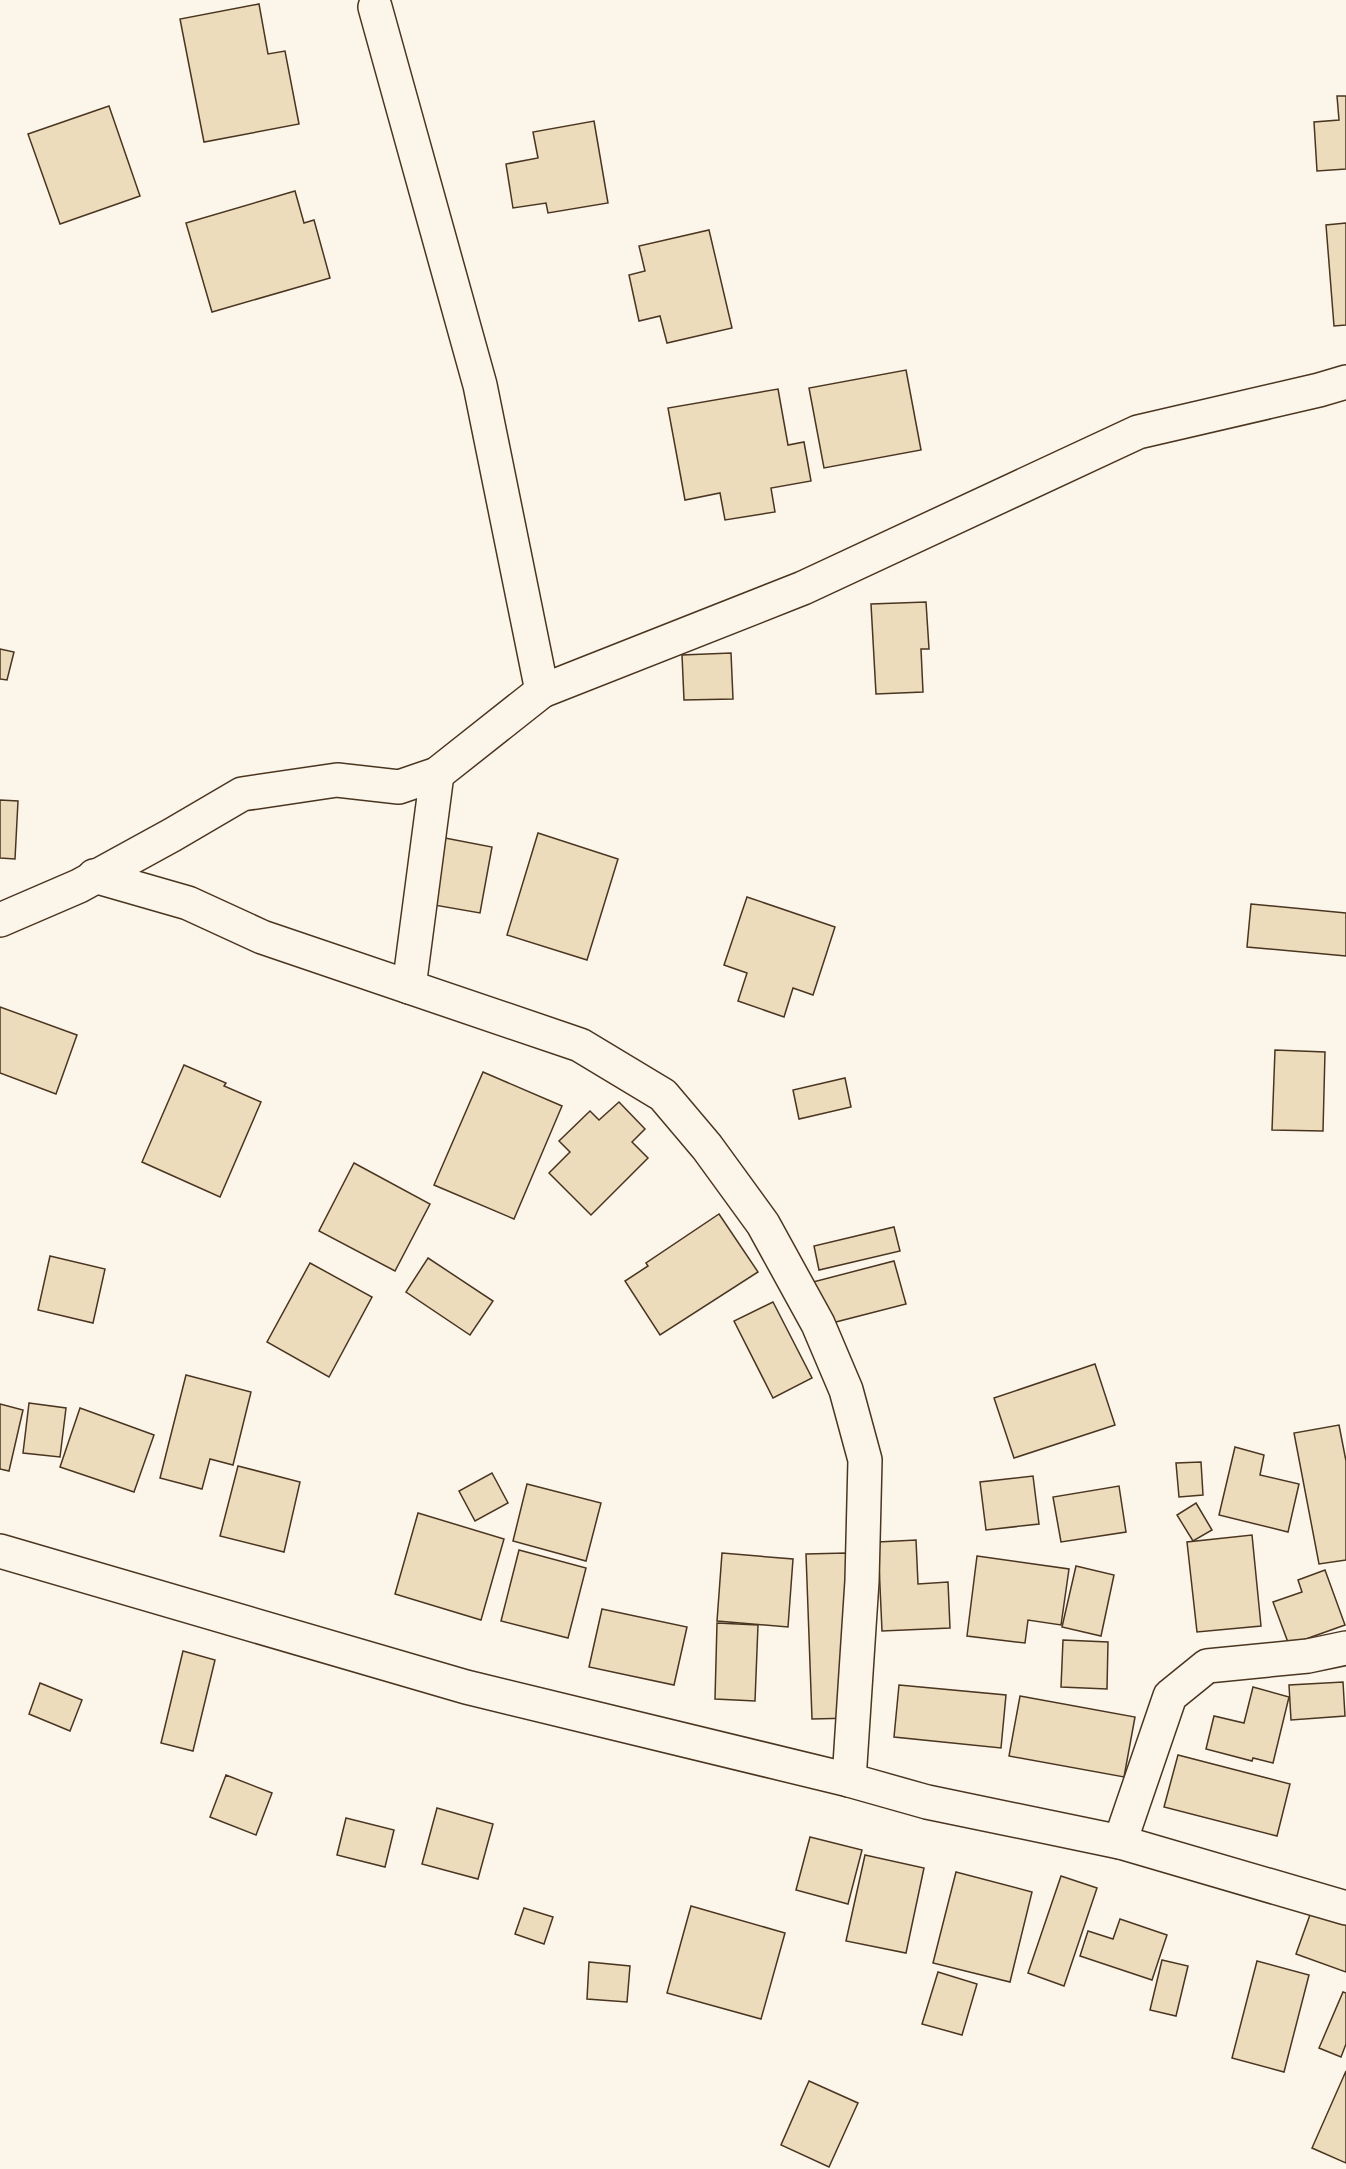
<svg xmlns="http://www.w3.org/2000/svg" width="1346" height="2169" font-family="Merriweather,serif">
	<style>
		.building { fill: #ecdcbc; stroke: #4a3520; stroke-width: 1.5 }
		.lines { fill: none; stroke-linecap: round; stroke-linejoin: round }
		.minor-casing { stroke: #4a3520; stroke-width: 36 }
		.tertiary-casing { stroke: #4a3520; stroke-width: 36 }
		.minor { stroke: #fbf6e9; stroke-width: 33 }
		.tertiary { stroke: #fbf6e9; stroke-width: 33 }
	</style>
	<rect width="100%" height="100%" fill="#fbf6e9"/>
	<!-- building -->
	<g class="building">
		<polygon points="259,4 268,54 285,51 299,124 204,142 180,19"/>
		<polygon points="1337,96 1346,96 1346,169 1317,171 1314,122 1339,120"/>
		<polygon points="109,106 140,196 60,224 28,134"/>
		<polygon points="594,121 608,203 548,213 546,203 513,208 506,164 538,158 533,132"/>
		<polygon points="295,191 304,223 314,220 330,278 212,312 186,223"/>
		<polygon points="1346,223 1346,325 1334,326 1326,225"/>
		<polygon points="709,230 732,328 667,343 660,316 639,321 629,275 645,271 639,246"/>
		<polygon points="906,370 921,450 824,468 809,388"/>
		<polygon points="778,389 788,445 804,442 811,481 771,488 775,512 725,520 720,493 685,500 668,408"/>
		<polygon points="926,602 929,649 921,649 923,692 876,694 871,604"/>
		<polygon points="0,649 14,652 7,680 0,679"/>
		<polygon points="731,653 733,699 684,700 682,655"/>
		<polygon points="0,800 18,801 15,859 0,858"/>
		<polygon points="538,833 618,859 587,960 507,935"/>
		<polygon points="445,838 492,847 480,913 434,905"/>
		<polygon points="747,897 835,927 813,995 793,988 784,1017 738,1001 747,973 724,965"/>
		<polygon points="1251,904 1346,913 1346,956 1247,947"/>
		<polygon points="0,1007 77,1035 56,1094 0,1073"/>
		<polygon points="1275,1050 1325,1052 1323,1131 1272,1130"/>
		<polygon points="184,1065 226,1083 224,1086 261,1102 220,1197 142,1162"/>
		<polygon points="483,1072 562,1106 514,1219 434,1185"/>
		<polygon points="845,1078 851,1107 799,1119 793,1090"/>
		<polygon points="619,1102 645,1129 632,1142 648,1158 591,1215 549,1173 570,1152 559,1141 590,1111 599,1120"/>
		<polygon points="354,1163 430,1204 395,1271 319,1231"/>
		<polygon points="719,1214 758,1272 660,1335 625,1281 648,1266 646,1263"/>
		<polygon points="894,1227 900,1251 819,1270 814,1246"/>
		<polygon points="50,1256 105,1269 93,1323 38,1310"/>
		<polygon points="428,1258 493,1301 470,1335 406,1292"/>
		<polygon points="894,1261 906,1304 824,1325 813,1282"/>
		<polygon points="310,1263 372,1297 329,1377 267,1342"/>
		<polygon points="773,1302 812,1378 773,1398 734,1321"/>
		<polygon points="1095,1364 1115,1425 1014,1458 994,1398"/>
		<polygon points="186,1375 251,1392 233,1465 210,1459 202,1489 160,1478"/>
		<polygon points="29,1403 66,1408 60,1457 23,1453"/>
		<polygon points="0,1404 23,1410 9,1471 0,1469"/>
		<polygon points="80,1408 154,1435 134,1492 60,1467"/>
		<polygon points="1339,1425 1346,1461 1346,1560 1319,1564 1294,1433"/>
		<polygon points="1235,1447 1264,1455 1260,1475 1299,1484 1288,1532 1219,1515"/>
		<polygon points="1201,1462 1203,1495 1179,1497 1176,1463"/>
		<polygon points="238,1466 300,1482 284,1552 220,1536"/>
		<polygon points="492,1473 508,1503 475,1521 459,1491"/>
		<polygon points="1033,1476 1039,1524 986,1530 980,1482"/>
		<polygon points="527,1484 601,1503 586,1561 513,1541"/>
		<polygon points="1119,1486 1126,1532 1061,1542 1053,1497"/>
		<polygon points="1196,1503 1212,1530 1193,1541 1177,1515"/>
		<polygon points="418,1513 504,1539 481,1620 395,1594"/>
		<polygon points="1252,1535 1261,1626 1197,1632 1187,1542"/>
		<polygon points="916,1540 918,1584 948,1582 950,1628 882,1631 878,1542"/>
		<polygon points="519,1550 586,1568 568,1638 501,1621"/>
		<polygon points="722,1553 793,1559 788,1627 717,1621"/>
		<polygon points="846,1553 853,1718 812,1719 806,1554"/>
		<polygon points="977,1556 1069,1569 1061,1625 1028,1620 1025,1643 967,1636"/>
		<polygon points="1076,1566 1114,1575 1101,1636 1062,1627"/>
		<polygon points="1325,1570 1345,1625 1289,1645 1273,1602 1302,1592 1298,1580"/>
		<polygon points="602,1609 687,1627 674,1685 589,1667"/>
		<polygon points="717,1623 758,1625 755,1701 715,1699"/>
		<polygon points="1063,1640 1108,1642 1107,1689 1061,1687"/>
		<polygon points="183,1651 215,1660 193,1751 161,1743"/>
		<polygon points="1343,1682 1345,1716 1291,1720 1289,1685"/>
		<polygon points="40,1683 82,1700 70,1731 29,1714"/>
		<polygon points="899,1685 1006,1695 1001,1748 894,1737"/>
		<polygon points="1253,1687 1289,1697 1273,1763 1253,1758 1252,1761 1206,1749 1214,1716 1244,1723"/>
		<polygon points="1020,1696 1135,1717 1124,1777 1009,1756"/>
		<polygon points="1178,1755 1290,1784 1277,1836 1164,1807"/>
		<polygon points="226,1775 272,1793 256,1835 210,1817"/>
		<polygon points="437,1808 493,1824 478,1879 422,1864"/>
		<polygon points="346,1818 394,1830 385,1867 337,1855"/>
		<polygon points="810,1837 862,1850 848,1904 796,1890"/>
		<polygon points="865,1855 924,1868 906,1953 846,1941"/>
		<polygon points="956,1872 1032,1892 1010,1982 933,1963"/>
		<polygon points="1061,1876 1097,1888 1064,1986 1028,1973"/>
		<polygon points="691,1906 785,1933 761,2019 667,1993"/>
		<polygon points="524,1908 553,1917 544,1944 515,1934"/>
		<polygon points="1311,1912 1346,1925 1346,1972 1296,1954"/>
		<polygon points="1120,1919 1167,1935 1152,1980 1080,1956 1088,1931 1113,1939"/>
		<polygon points="1162,1960 1188,1966 1176,2016 1150,2010"/>
		<polygon points="1257,1961 1309,1975 1284,2072 1232,2058"/>
		<polygon points="589,1962 630,1966 627,2002 587,1999"/>
		<polygon points="938,1972 977,1984 962,2035 922,2024"/>
		<polygon points="1343,1992 1346,1993 1346,2044 1341,2057 1319,2048"/>
		<polygon points="1346,2071 1346,2163 1312,2148"/>
		<polygon points="809,2081 858,2103 829,2167 781,2145"/>
	</g>
	<g class="lines">
		<defs>
			<g id="minor">
				<polyline points="375,7 480,385 542,691"/>
				<polyline points="94,876 188,903 262,937 580,1045 663,1095 707,1147 763,1224 818,1324 846,1390 865,1460 862,1581 849,1780"/>
				<polyline points="0,920 79,886 172,835 242,794 337,780 399,787 437,774 542,691 803,588 1138,432 1319,390 1346,382"/>
				<polyline points="409,987 437,774"/>
				<polyline points="1120,1842 1170,1696 1207,1666 1308,1656 1346,1648"/>
			</g>
			<polyline id="tertiary" points="0,1551 466,1687 849,1780 927,1802 1120,1842 1346,1908"/>
		</defs>
		<!-- minor casing -->
		<use href="#minor" class="minor-casing"/>
		<!-- tertiary casing -->
		<use href="#tertiary" class="tertiary-casing"/>
		<!-- minor -->
		<use href="#minor" class="minor"/>
		<!-- tertiary -->
		<use href="#tertiary" class="tertiary"/>
	</g>
</svg>
